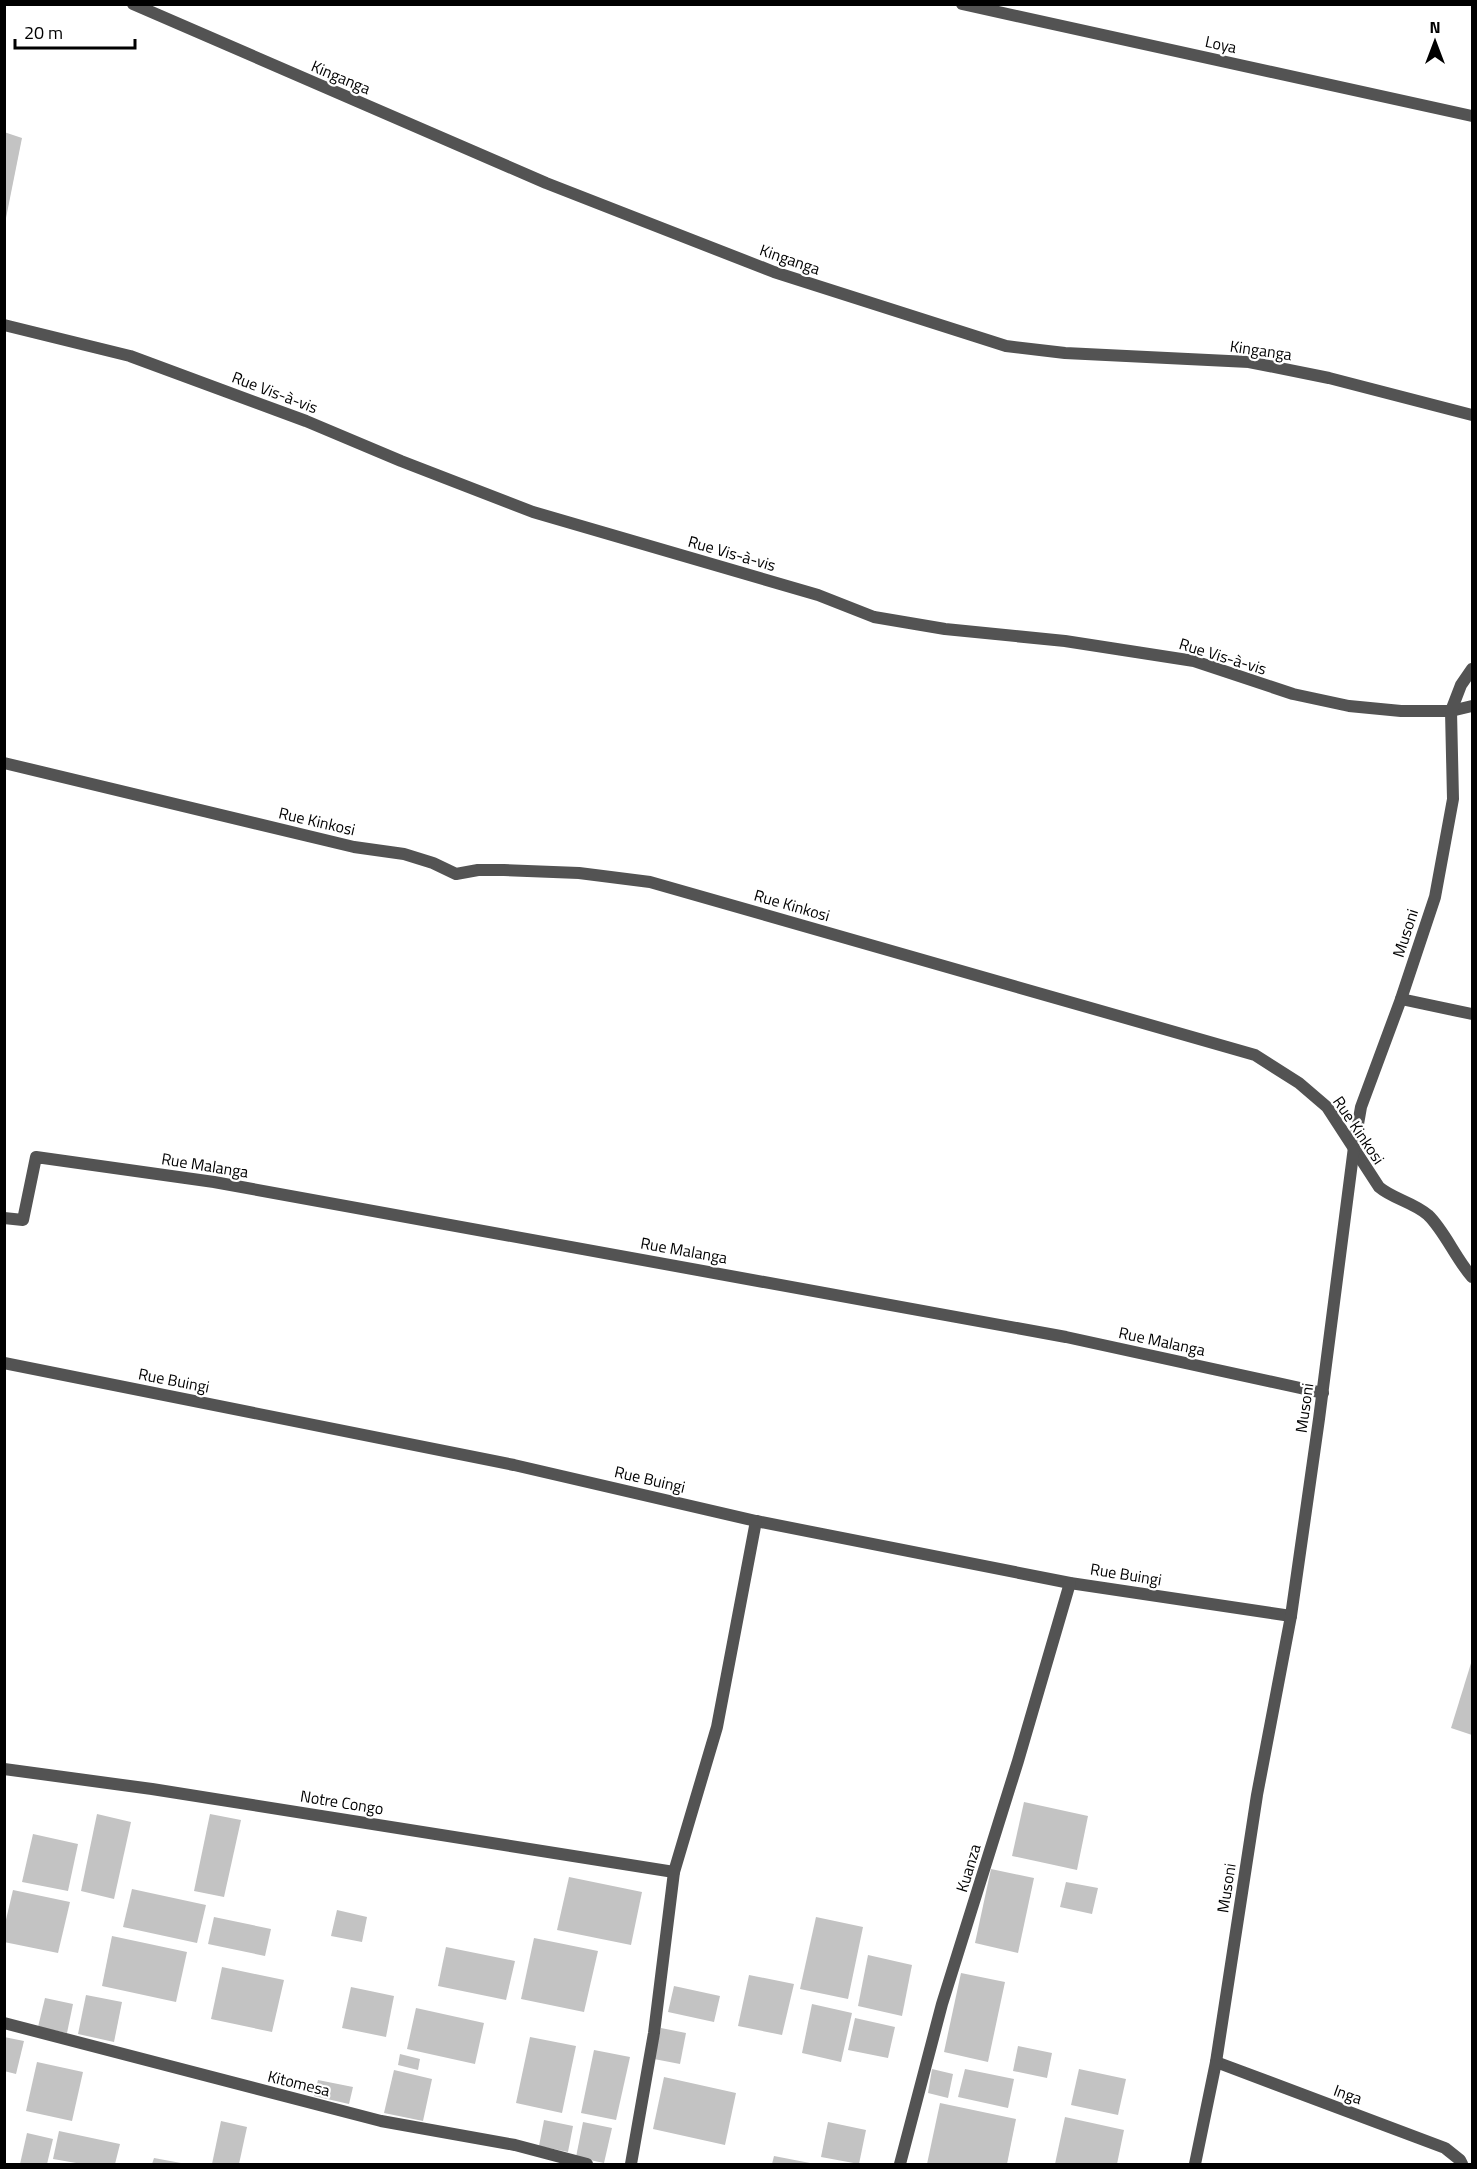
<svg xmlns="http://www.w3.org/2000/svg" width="1477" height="2169" font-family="'Titillium Web',sans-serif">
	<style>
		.building { fill: #c3c3c3 }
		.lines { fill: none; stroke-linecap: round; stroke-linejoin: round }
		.minor { stroke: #535353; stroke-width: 12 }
		.labels { text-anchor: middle; stroke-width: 4.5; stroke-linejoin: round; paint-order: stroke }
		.street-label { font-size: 16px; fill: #000; stroke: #fff }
	</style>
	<rect width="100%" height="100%" fill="#fff"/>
	<!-- building -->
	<g class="building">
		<polygon points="4,132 22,138 6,218 4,218"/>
		<polygon points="1472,1660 1472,1735 1451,1728"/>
		<polygon points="1024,1802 1088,1816 1077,1870 1012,1856"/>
		<polygon points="97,1814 131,1822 114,1899 81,1891"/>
		<polygon points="210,1814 241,1820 224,1897 194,1891"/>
		<polygon points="33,1834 78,1844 68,1891 22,1882"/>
		<polygon points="991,1869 1034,1878 1018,1953 975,1943"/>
		<polygon points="569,1877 642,1892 631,1945 557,1930"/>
		<polygon points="1066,1882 1098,1888 1092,1914 1060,1907"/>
		<polygon points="132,1889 206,1905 197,1943 123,1927"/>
		<polygon points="13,1890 70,1902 58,1953 4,1942 4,1928"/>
		<polygon points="337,1910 367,1917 362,1942 331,1936"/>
		<polygon points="214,1917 271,1929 265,1956 208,1944"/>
		<polygon points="816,1917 863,1927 848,1999 800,1989"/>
		<polygon points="112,1936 187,1952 176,2002 102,1986"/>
		<polygon points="534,1938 598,1951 584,2012 521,1999"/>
		<polygon points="446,1947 515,1961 506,2000 438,1986"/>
		<polygon points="868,1955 912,1965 902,2016 858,2006"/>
		<polygon points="222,1967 284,1980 272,2032 211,2019"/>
		<polygon points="961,1973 1005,1982 988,2062 944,2052"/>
		<polygon points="749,1975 794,1984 782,2035 738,2026"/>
		<polygon points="674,1986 720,1996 714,2022 668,2012"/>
		<polygon points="351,1987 394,1996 386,2037 342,2028"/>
		<polygon points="86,1995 122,2002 114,2042 78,2034"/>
		<polygon points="45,1998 73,2004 67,2033 38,2027"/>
		<polygon points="812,2004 852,2013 841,2062 802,2053"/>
		<polygon points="416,2008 484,2023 475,2064 407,2049"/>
		<polygon points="855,2018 895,2027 888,2058 848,2050"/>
		<polygon points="661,2028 686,2033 680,2064 654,2059"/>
		<polygon points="4,2037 24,2041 16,2074 4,2071"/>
		<polygon points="530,2037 576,2046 562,2113 516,2103"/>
		<polygon points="1018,2046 1052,2053 1047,2078 1013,2071"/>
		<polygon points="594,2050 630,2057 616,2120 581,2113"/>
		<polygon points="400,2054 420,2059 418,2070 398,2065"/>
		<polygon points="37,2062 83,2072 72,2121 26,2111"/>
		<polygon points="932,2069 953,2074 948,2098 928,2093"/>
		<polygon points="965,2069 1014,2079 1008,2108 958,2097"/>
		<polygon points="1079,2069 1126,2079 1118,2115 1071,2105"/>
		<polygon points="394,2070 432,2079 423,2121 384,2113"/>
		<polygon points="664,2077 736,2093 725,2145 653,2129"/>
		<polygon points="318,2080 353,2087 349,2104 314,2096"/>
		<polygon points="940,2103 1016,2119 1007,2164 927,2164"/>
		<polygon points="1065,2117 1124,2130 1117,2164 1055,2164"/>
		<polygon points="544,2120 573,2126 568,2152 539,2146"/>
		<polygon points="221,2121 247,2127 239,2164 212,2164"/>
		<polygon points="583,2122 612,2128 604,2163 576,2157"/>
		<polygon points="828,2122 866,2130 859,2164 821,2157"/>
		<polygon points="59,2131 120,2144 115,2164 82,2164 53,2159"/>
		<polygon points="27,2133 53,2139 47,2164 20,2164"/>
		<polygon points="774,2156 810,2163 810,2164 772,2164"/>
		<polygon points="154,2158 181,2163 181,2164 152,2164"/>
	</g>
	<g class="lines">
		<!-- minor -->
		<g class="minor">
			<polyline points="133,4 546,183 774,272 1006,346 1065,353 1249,362 1329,378 1472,415"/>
			<polyline points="962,4 1472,116"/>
			<polyline points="4,325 130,356 306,421 401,461 533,512 818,595 874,617 945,629 1065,641 1194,661 1293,694 1349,706 1401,711 1451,711 1472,706"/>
			<path d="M4,763L354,847L404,854L433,863L456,874L478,870H504L579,873L650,882L1255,1055L1299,1083L1327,1107L1379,1187C1393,1199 1413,1202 1428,1215C1444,1230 1456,1259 1472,1277"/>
			<polyline points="1401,999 1472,1014"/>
			<polyline points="4,1218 23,1220 36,1157 214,1182 1066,1337 1323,1393"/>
			<polyline points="4,1363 514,1465 756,1521 1070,1583 1291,1616"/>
			<polyline points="4,1769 152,1789 674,1872"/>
			<polyline points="4,2023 381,2121 515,2145 587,2164"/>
			<polyline points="1216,2062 1445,2148 1460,2160 1462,2164"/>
			<polyline points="631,2164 654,2033 674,1872 717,1727 756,1521"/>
			<polyline points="900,2164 942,2004 1018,1761 1070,1583"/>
			<polyline points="1195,2164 1216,2062 1257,1795 1291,1616 1319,1419 1354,1147 1361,1107 1401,999 1435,897 1453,799 1451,711 1461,685 1472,669"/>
		</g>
	</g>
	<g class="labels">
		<!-- street labels -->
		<g class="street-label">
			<text transform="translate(1221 44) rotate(12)" y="6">Loya</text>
			<text transform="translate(341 77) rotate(23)" y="6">Kinganga</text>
			<text transform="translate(790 259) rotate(19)" y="6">Kinganga</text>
			<text transform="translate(1261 350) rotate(8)" y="6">Kinganga</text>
			<text transform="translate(275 392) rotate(21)" y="6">Rue Vis-à-vis</text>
			<text transform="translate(732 553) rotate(16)" y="6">Rue Vis-à-vis</text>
			<text transform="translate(1223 656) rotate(17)" y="6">Rue Vis-à-vis</text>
			<text transform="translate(317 821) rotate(13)" y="6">Rue Kinkosi</text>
			<text transform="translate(792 905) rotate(16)" y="6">Rue Kinkosi</text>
			<text transform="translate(1405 933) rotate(-72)" y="6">Musoni</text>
			<text transform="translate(1359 1130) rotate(56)" y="6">Rue Kinkosi</text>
			<text transform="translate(205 1165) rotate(9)" y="6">Rue Malanga</text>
			<text transform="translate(684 1250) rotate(10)" y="6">Rue Malanga</text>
			<text transform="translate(1162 1341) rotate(12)" y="6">Rue Malanga</text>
			<text transform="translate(174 1380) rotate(11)" y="6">Rue Buingi</text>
			<text transform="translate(1304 1408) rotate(-82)" y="6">Musoni</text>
			<text transform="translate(650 1479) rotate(13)" y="6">Rue Buingi</text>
			<text transform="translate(1126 1574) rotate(9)" y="6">Rue Buingi</text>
			<text transform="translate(342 1802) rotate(9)" y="6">Notre Congo</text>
			<text transform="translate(968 1868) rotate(-73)" y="6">Kuanza</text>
			<text transform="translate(1226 1888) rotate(-81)" y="6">Musoni</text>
			<text transform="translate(299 2083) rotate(14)" y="6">Kitomesa</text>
			<text transform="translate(1348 2094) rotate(20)" y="6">Inga</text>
		</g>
	</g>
	<!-- border -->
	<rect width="1477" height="2169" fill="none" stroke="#000000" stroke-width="12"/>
	<!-- north arrow -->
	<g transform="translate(1435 42)" stroke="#ffffff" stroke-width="4.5" paint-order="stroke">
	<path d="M0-4.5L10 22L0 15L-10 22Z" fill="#000000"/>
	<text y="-9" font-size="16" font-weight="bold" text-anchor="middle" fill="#000000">N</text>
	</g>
	<!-- scale -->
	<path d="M15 39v9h120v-9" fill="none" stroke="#000000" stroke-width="3"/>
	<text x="24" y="39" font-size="18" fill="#000000" stroke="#ffffff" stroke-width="4.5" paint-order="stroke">20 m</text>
</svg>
